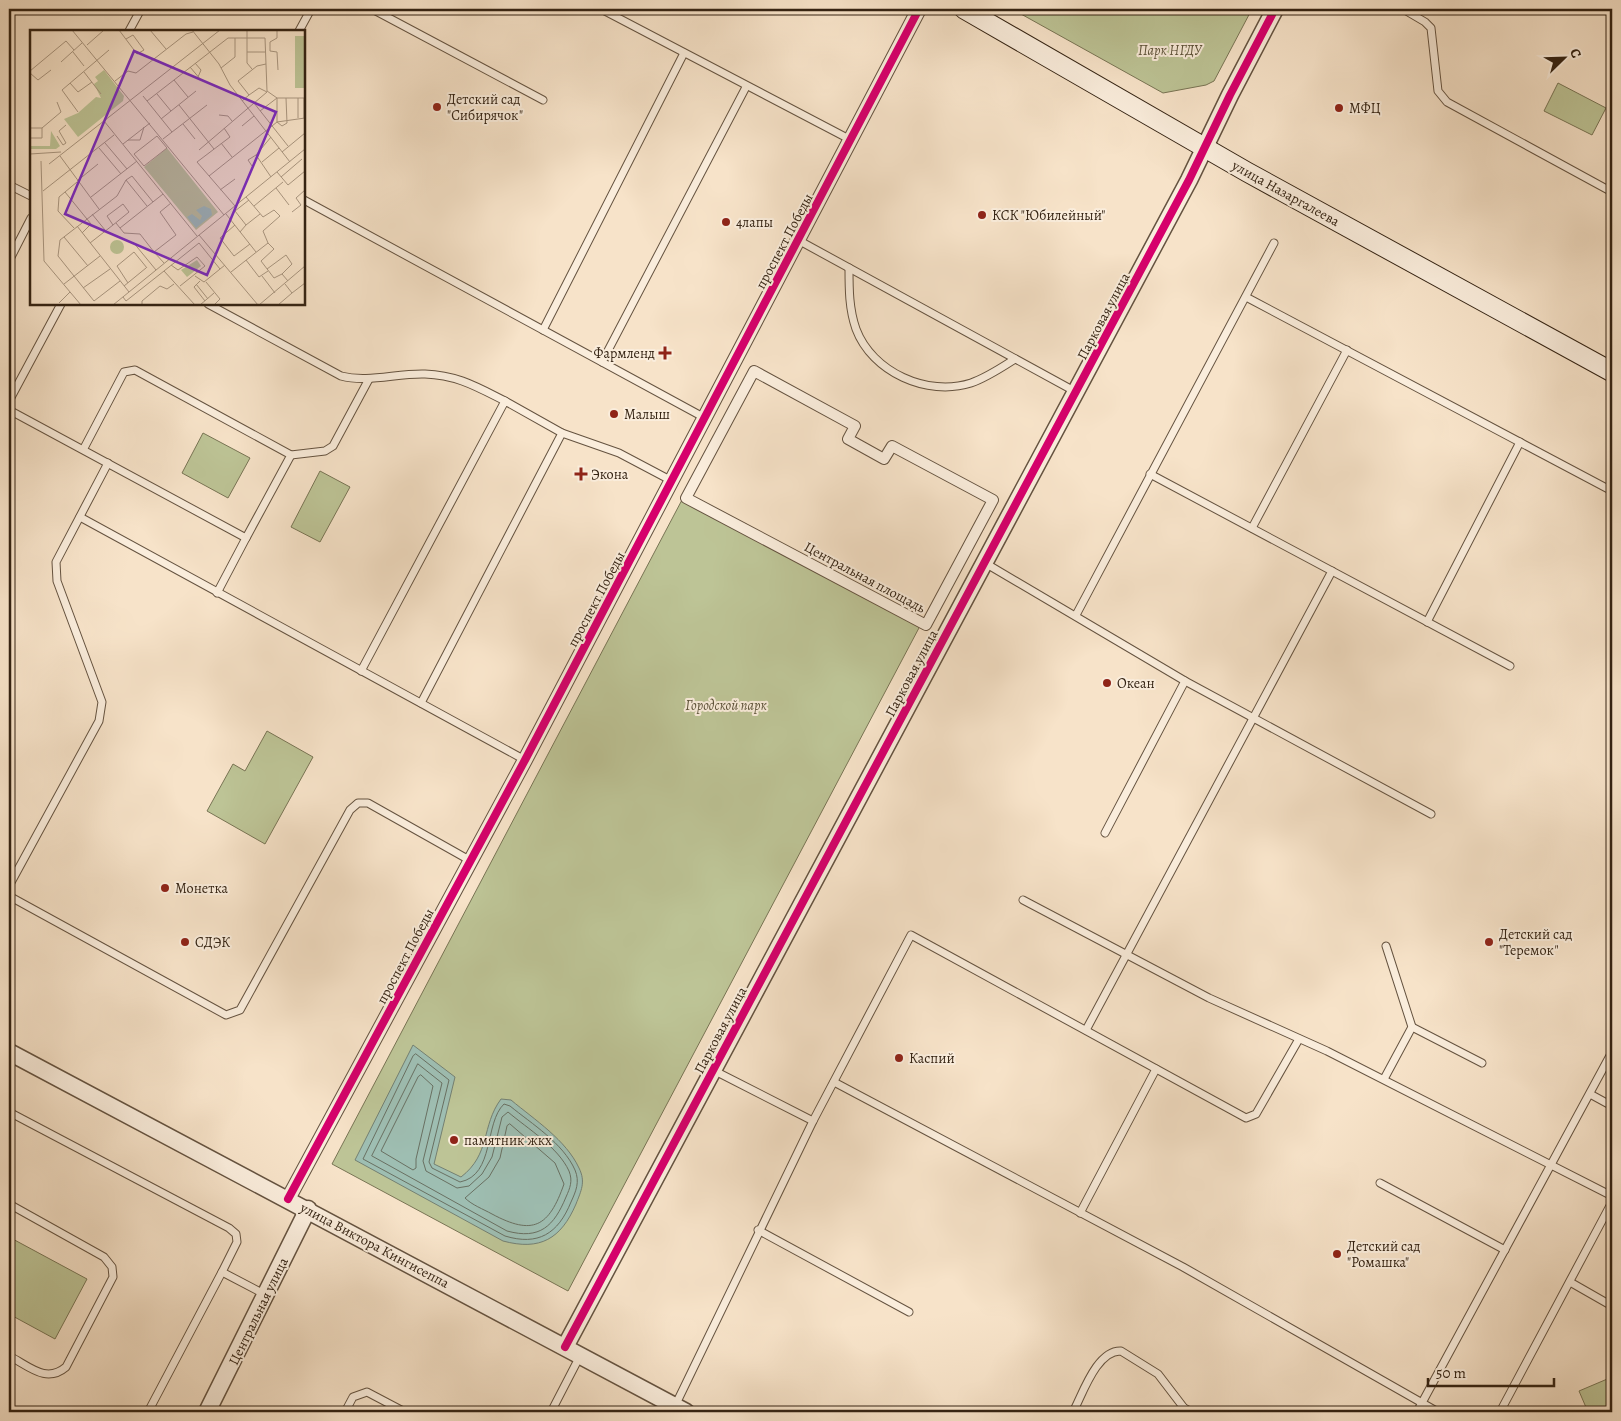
<svg xmlns="http://www.w3.org/2000/svg" width="1621" height="1421" font-family="Alegreya,serif">
	<style>
		.green { fill: #bdc496; stroke: #787454 }
		.water { fill: #9ebeb2; stroke: #748072 }
		.lines { fill: none; stroke-linecap: round; stroke-linejoin: round }
		.shore { stroke: #697062; stroke-width: 1 }
		.service-casing { stroke: #655340; stroke-width: 9 }
		.pedestrian-casing { stroke: #655340; stroke-width: 12 }
		.minor-casing { stroke: #655340; stroke-width: 16 }
		.tertiary-casing { stroke: #655340; stroke-width: 19 }
		.secondary-casing { stroke: #342313; stroke-width: 21 }
		.service { stroke: #faeddc; stroke-width: 7 }
		.pedestrian { stroke: #faeddc; stroke-width: 10 }
		.minor { stroke: #faeddc; stroke-width: 14 }
		.tertiary { stroke: #faeddc; stroke-width: 16 }
		.secondary { stroke: #faeddc; stroke-width: 19 }
		.cycleway-casing { stroke: #faeddc; stroke-width: 11 }
		.cycleway { stroke: #d6006c; stroke-width: 8 }
		.poi-dot { fill: #8f2418; stroke: #faeddc; stroke-width: 2 }
		.labels { text-anchor: middle; stroke-width: 4; stroke-linejoin: round; paint-order: stroke }
		.park-label { font-size: 14px; font-style: italic; fill: #5d533a; stroke: #faeddc }
		.poi-label { font-size: 14px; fill: #342313; stroke: #faeddc; text-anchor: start }
		.street-label { font-size: 14px; fill: #342313; stroke: #faeddc }
		.inset-road { fill: none; stroke: #a99680; stroke-width: 1 }
		.view { fill: #7b2cbf; fill-opacity: 0.15; stroke: #7b2cbf; stroke-width: 2.5 }
		.inset-edge { fill: none; stroke: #342313; stroke-width: 2.5 }
	</style>
	<rect width="100%" height="100%" fill="#f7e3c9"/>
	<filter id="stains"><feTurbulence type="fractalNoise" baseFrequency=".004" numOctaves="4"/><feColorMatrix values="0 0 0 0 .2 0 0 0 0 .09 0 0 0 0 .02 0 0 0 .5 -.17"/></filter>
	<radialGradient id="worn" r=".72"><stop offset=".6" stop-color="#630" stop-opacity="0"/><stop offset="1" stop-color="#630" stop-opacity=".3"/></radialGradient>
	<!-- green -->
	<g class="green">
		<polygon points="1012,9 1252,9 1214,81 1206,85 1163,93"/>
		<polygon points="1558,83 1606,108 1592,135 1544,111"/>
		<polygon points="203,433 250,458 228,498 182,473"/>
		<polygon points="320,471 350,487 320,542 291,527"/>
		<polygon points="683,498 920,626 568,1291 332,1164"/>
		<polygon points="267,731 313,757 265,844 207,811 233,764 245,771"/>
		<polygon points="9,1237 87,1279 55,1339 9,1314"/>
		<polygon points="1612,1377 1612,1412 1588,1412 1579,1391"/>
	</g>
	<!-- water -->
	<path class="water" d="M413,1045L455,1077L434,1164L461,1177C491,1154 481,1126 501,1099L511,1100C535,1120 566,1140 579,1168C586,1182 581,1191 576,1204C561,1239 540,1251 503,1241L355,1160Z"/>
	<g class="lines">
		<!-- shore -->
		<g class="shore">
			<path d="M416,1054L449,1080L429,1162L432,1168L460,1182C495,1175 484,1123 504,1104L510,1106C532,1124 563,1143 575,1170C580,1182 576,1191 571,1202C558,1234 538,1246 505,1236L363,1159L413,1056Z"/>
			<path d="M418,1064L442,1083L423,1161L426,1171L457,1188L469,1186L482,1174L492,1157L502,1117L508,1112C528,1129 558,1147 569,1171C573,1181 570,1188 566,1197C554,1226 540,1240 507,1231L372,1156Z"/>
			<polygon points="421,1075 433,1086 416,1159 416,1168 413,1170 381,1151 418,1077"/>
			<path d="M510,1124L555,1163L564,1184C549,1227 533,1236 492,1214C483,1209 472,1205 465,1198L489,1177L500,1158L507,1126Z"/>
		</g>
		<defs>
			<g id="service">
				<polyline points="372,9 543,100"/>
				<polyline points="601,9 851,140"/>
				<polyline points="1403,9 1425,22 1431,28 1438,91 1447,102 1612,192"/>
				<polyline points="129,31 141,9"/>
				<polyline points="299,31 311,9"/>
				<polyline points="9,185 31,196"/>
				<polyline points="304,200 705,418"/>
				<polyline points="798,240 1076,392"/>
				<polyline points="9,261 31,218"/>
				<path d="M849,268C849,289 849,309 856,329C872,372 927,397 971,383C986,378 1001,368 1015,359"/>
				<polyline points="1246,297 1612,491"/>
				<path d="M208,304L341,376C368,383 397,373 425,374C457,375 477,387 505,401"/>
				<polyline points="543,330 684,53"/>
				<polyline points="602,362 746,87"/>
				<polyline points="9,401 61,304"/>
				<polyline points="9,410 246,538 291,455 135,370 124,372 83,450"/>
				<polyline points="562,433 619,453 672,481"/>
				<polyline points="291,455 325,451 333,446 369,379"/>
				<polyline points="1150,474 1510,666"/>
				<polyline points="80,517 525,760"/>
				<polyline points="1252,528 1347,350"/>
				<polyline points="985,563 1185,681 1431,814"/>
				<polyline points="217,593 246,538"/>
				<polyline points="1076,615 1274,243"/>
				<polyline points="1427,622 1520,442"/>
				<polyline points="361,671 505,401 562,433 421,703"/>
				<polyline points="9,682 9,681"/>
				<polyline points="1105,833 1185,681"/>
				<polyline points="9,886 99,721 102,702 57,581 56,562 108,463"/>
				<polyline points="9,896 226,1015 240,1010 350,810 358,803 368,803 471,861"/>
				<polyline points="1023,900 1209,998 1327,1051 1612,1196"/>
				<polyline points="1412,1027 1482,1063"/>
				<polyline points="1086,1030 1332,571"/>
				<polyline points="713,1070 813,1121"/>
				<polyline points="1384,1079 1412,1027 1386,946"/>
				<polyline points="834,1082 1183,1267 1438,1412"/>
				<polyline points="1590,1094 1612,1106"/>
				<polyline points="9,1112 229,1228 236,1234 237,1242 222,1272 148,1412"/>
				<polyline points="1380,1183 1505,1250"/>
				<path d="M9,1204L104,1257L112,1267L113,1277L66,1367C46,1384 29,1366 9,1356"/>
				<polyline points="1080,1213 1156,1069"/>
				<polyline points="758,1230 909,1312"/>
				<polyline points="222,1272 266,1295"/>
				<polyline points="1570,1282 1612,1306"/>
				<polyline points="675,1406 813,1121 911,935 1246,1118 1256,1114 1299,1039"/>
				<path d="M1075,1408C1084,1390 1098,1350 1121,1351L1158,1374L1184,1408"/>
				<polyline points="345,1412 353,1397 367,1392 405,1412"/>
				<polyline points="551,1412 580,1356"/>
				<polyline points="1182,1412 1184,1408 1192,1412"/>
				<polyline points="1417,1412 1612,1052"/>
				<polyline points="1500,1412 1612,1202"/>
			</g>
			<polygon id="pedestrian" points="754,371 855,426 848,439 884,459 892,446 993,500 926,625 686,498"/>
			<polyline id="minor" points="288,1199 525,760 919,9"/>
			<g id="tertiary">
				<polyline points="9,1052 686,1412"/>
				<polyline points="565,1347 1189,180 1230,95 1275,9"/>
				<polyline points="207,1412 308,1209"/>
			</g>
			<polyline id="secondary" points="964,9 1247,172 1612,372"/>
		</defs>
		<!-- service casing -->
		<use href="#service" class="service-casing"/>
		<!-- pedestrian casing -->
		<use href="#pedestrian" class="pedestrian-casing"/>
		<!-- minor casing -->
		<use href="#minor" class="minor-casing"/>
		<!-- tertiary casing -->
		<use href="#tertiary" class="tertiary-casing"/>
		<!-- secondary casing -->
		<use href="#secondary" class="secondary-casing"/>
		<!-- service -->
		<use href="#service" class="service"/>
		<!-- pedestrian -->
		<use href="#pedestrian" class="pedestrian"/>
		<!-- minor -->
		<use href="#minor" class="minor"/>
		<!-- tertiary -->
		<use href="#tertiary" class="tertiary"/>
		<!-- secondary -->
		<use href="#secondary" class="secondary"/>
		<defs>
			<g id="cycleway">
				<polyline points="288,1199 525,760 919,9"/>
				<polyline points="565,1347 1189,180 1230,95 1275,9"/>
			</g>
		</defs>
		<!-- cycleway casing -->
		<use href="#cycleway" class="cycleway-casing"/>
		<!-- cycleway -->
		<use href="#cycleway" class="cycleway"/>
	</g>
	<!-- markers -->
	<g class="poi-dot">
		<circle cx="437" cy="107" r="5"/>
		<circle cx="1339" cy="108" r="5"/>
		<circle cx="982" cy="215" r="5"/>
		<circle cx="726" cy="222" r="5"/>
		<path d="M662.5 345.5h5v5h5v5h-5v5h-5v-5h-5v-5h5z"/>
		<circle cx="614" cy="414" r="5"/>
		<path d="M578.5 466.5h5v5h5v5h-5v5h-5v-5h-5v-5h5z"/>
		<circle cx="1107" cy="683" r="5"/>
		<circle cx="165" cy="888" r="5"/>
		<circle cx="185" cy="942" r="5"/>
		<circle cx="1489" cy="942" r="5"/>
		<circle cx="899" cy="1058" r="5"/>
		<circle cx="454" cy="1140" r="5"/>
		<circle cx="1337" cy="1254" r="5"/>
	</g>
	<g class="labels">
		<!-- park labels -->
		<g class="park-label">
			<text x="1170" y="55">Парк НГДУ</text>
			<text x="726" y="710">Городской парк</text>
		</g>
		<!-- poi labels -->
		<g class="poi-label">
			<text x="447" y="104">Детский сад<tspan x="447" dy="16">"Сибирячок"</tspan></text>
			<text x="1349" y="113">МФЦ</text>
			<text x="992" y="220">КСК "Юбилейный"</text>
			<text x="736" y="227">4лапы</text>
			<text x="655" y="358" text-anchor="end">Фармленд</text>
			<text x="624" y="419">Малыш</text>
			<text x="591" y="479">Экона</text>
			<text x="1117" y="688">Океан</text>
			<text x="175" y="893">Монетка</text>
			<text x="1499" y="939">Детский сад<tspan x="1499" dy="16">"Теремок"</tspan></text>
			<text x="195" y="947">СДЭК</text>
			<text x="909" y="1063">Каспий</text>
			<text x="464" y="1145">памятник жкх</text>
			<text x="1347" y="1251">Детский сад<tspan x="1347" dy="16">"Ромашка"</tspan></text>
		</g>
		<!-- street labels -->
		<g class="street-label">
			<text transform="translate(1286 193) rotate(29)" y="5">улица Назаргалеева</text>
			<text transform="translate(784 241) rotate(-62)" y="5">проспект Победы</text>
			<text transform="translate(1103 316) rotate(-62)" y="5">Парковая улица</text>
			<text transform="translate(865 577) rotate(28)" y="5">Центральная площадь</text>
			<text transform="translate(596 599) rotate(-62)" y="5">проспект Победы</text>
			<text transform="translate(911 673) rotate(-62)" y="5">Парковая улица</text>
			<text transform="translate(405 956) rotate(-62)" y="5">проспект Победы</text>
			<text transform="translate(720 1030) rotate(-62)" y="5">Парковая улица</text>
			<text transform="translate(375 1245) rotate(28)" y="5">улица Виктора Кингисеппа</text>
			<text transform="translate(258 1311) rotate(-64)" y="5">Центральная улица</text>
		</g>
	</g>
	<!-- overview -->
	<g transform="translate(30 30)">
		<rect width="275" height="275" fill="#f7e3c9"/>
		<path d="M265,6H275V58H265ZM74,40L94,66L93,71L48,107L34,89L48,83L66,67L71,68L64,54L68,51L65,47ZM21,101L30,116L26,119H0V116H20ZM137,118L188,182L166,200L114,137ZM80 217a7 7 0 1 1 14 0a7 7 0 1 1-14 0ZM167,230L171,236L157,247L151,240Z" fill="#bdc496"/>
		<path d="M174,176L181,179L182,185L166,198L157,187L162,184L170,190L172,186L166,180Z" fill="#9ebeb2"/>
		<path class="inset-road" d="M42,0L194,185M89,0L107,24L114,20L103,5L96,9M120,0L136,19M162,0L189,34L200,55L260,132M217,0V33L222,39M247,0V8L240,12V21L247,22L248,40M57,15L74,0M43,22L54,36M217,22H235M31,32L52,13M165,33L171,40L168,47M160,37L171,50M191,38L205,27V8M0,41L36,11L44,20M54,42L71,64M0,43L8,50L21,40M144,50L158,67M85,51L98,41L106,43L156,4L163,2M40,53L48,62L62,52M127,64L141,81M113,66L142,102M247,68V92L252,96L257,93L256,68M268,68V88M274,68V88M117,71L198,8H235L237,61L247,68H275M212,71L219,65L208,51L227,36L236,34M224,73L258,116M149,75L184,119M230,81L247,68M48,82L32,60L79,20M189,85L198,86L202,91M131,89L166,61M74,91L167,206M153,94L165,109M212,96L224,86M0,98H12L31,82L27,72M194,98L200,107L167,132L205,176M27,106L33,115L36,113L29,101L36,95M127,106L137,118L114,136L104,124ZM0,108H12V98M133,109L177,75M98,110H110L114,97M75,113L97,139M191,113L202,127M93,114L120,93M69,118L91,144M169,120L237,62L229,58L219,65M252,122L275,103M0,124L31,122M30,126L69,179M11,131L14,231M232,132L249,118M19,134L190,0M222,136L218,130L226,125M247,142L258,155L275,141M179,146L247,92L275,88M241,147L226,125L241,107M251,147L272,129M47,151L68,134M246,158L259,175M190,160L205,149M13,161L84,105M35,162L61,194L52,203M61,167L107,131M216,167L233,187L244,180L250,186L233,201L238,213M117,176L96,150L102,146L123,172M224,176L253,152M262,182L271,175L266,168L275,160M62,184L75,200M196,184L226,222M86,193L94,203L110,204L124,222M205,195L190,208L204,226L220,214M216,195L230,184M47,196L99,262M44,198L28,181L29,167L47,152M90,198L133,164M210,202L216,195L205,181L219,170M169,205L228,275M34,207L58,236M103,212L126,240M60,213L83,195L99,182L93,174L77,186L83,195M216,230L229,247L238,241M14,231L51,275M134,233L124,222L146,205L130,182L141,173M141,235L148,240L167,227L175,236L150,256M237,239L256,225L262,234L252,244M201,242L238,213L244,219L231,231L244,248L252,244L258,251M165,246L174,252L195,235M232,246L245,263M90,251L64,271L28,226L30,210L87,166L96,150M170,251L164,257L175,271M176,252L190,269L184,275M98,253L87,236L104,222L117,238M34,254L70,226M166,254L178,269M94,256L116,238M53,258L80,239M262,263L275,253M93,267L96,271L134,241M29,273L40,262M83,275L275,119M112,275V271L130,256L137,259L144,254M165,275L134,241L169,213L190,239M170,275L184,263M229,275L275,236M248,275L262,263L255,254"/>
		<path class="view" d="M104,21L246,82L177,245L35,184Z"/>
		<rect width="275" height="275" class="inset-edge"/>
	</g>
	<!-- margin -->
	<rect width="1621" height="1421" fill="none" stroke="#f7e3c9" stroke-width="30"/>
	<rect x="10" y="10" width="1601" height="1401" fill="none" stroke="#342313" stroke-width="2.5"/>
	<rect x="15" y="15" width="1591" height="1391" fill="none" stroke="#342313"/>
	<!-- north arrow -->
	<g transform="translate(1564 58) rotate(67)" stroke="#faeddc" stroke-width="4" paint-order="stroke">
	<path d="M0-4L9 19L0 12L-9 19Z" fill="#342313"/>
	<text y="-8" font-size="14" font-weight="bold" text-anchor="middle" fill="#342313">С</text>
	</g>
	<!-- scale -->
	<path d="M1428 1378v8h126v-8" fill="none" stroke="#342313" stroke-width="2.5"/>
	<text x="1436" y="1378" font-size="15" fill="#342313" stroke="#faeddc" stroke-width="4" paint-order="stroke">50 m</text>
	<rect width="100%" height="100%" filter="url(#stains)"/>
	<rect width="100%" height="100%" fill="url(#worn)"/>
</svg>
